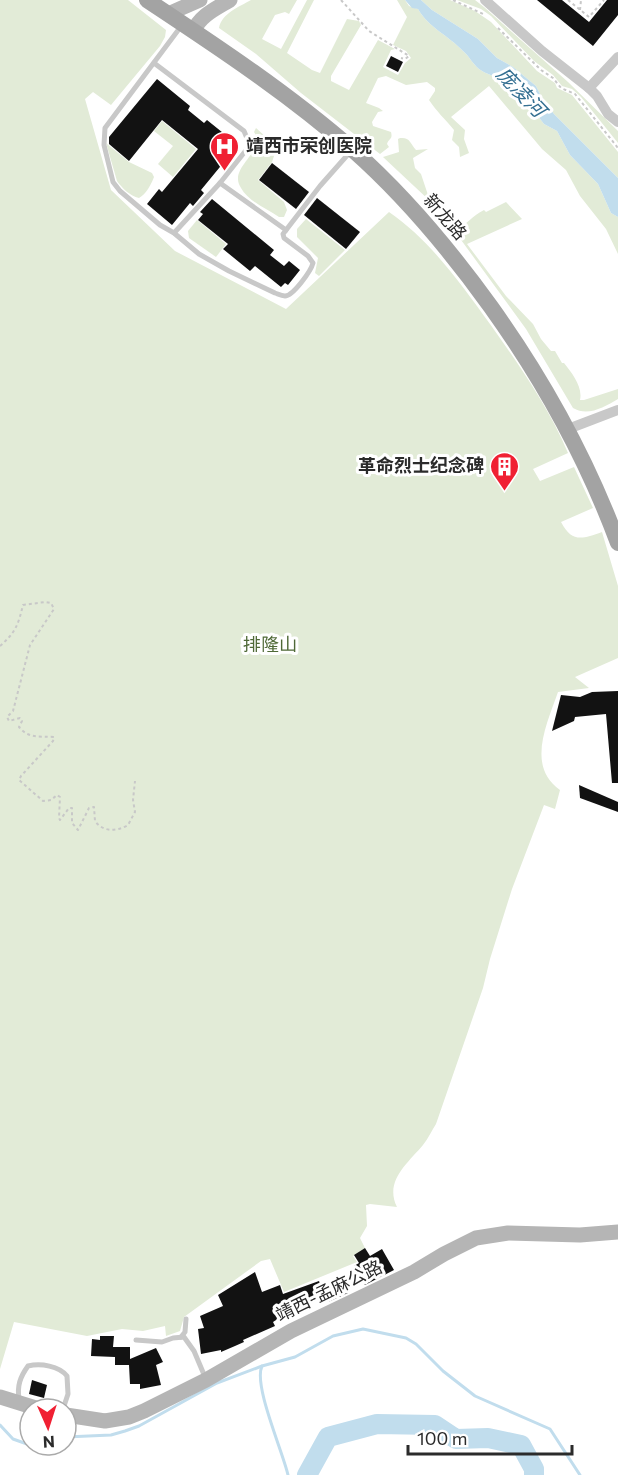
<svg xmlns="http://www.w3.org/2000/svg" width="618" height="1475" font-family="Commissioner,'Noto Sans SC',sans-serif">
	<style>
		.green { fill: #e2ebd7 }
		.water { fill: #c1dded }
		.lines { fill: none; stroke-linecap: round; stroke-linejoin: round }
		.stream { stroke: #c1dded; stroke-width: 3 }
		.river { stroke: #c1dded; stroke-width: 20 }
		.building { fill: #121212 }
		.path { stroke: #c8c8c8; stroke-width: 2; stroke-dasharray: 3 3; stroke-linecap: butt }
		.lane { stroke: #c8c8c8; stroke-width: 5 }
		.street { stroke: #c8c8c8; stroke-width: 10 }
		.secondary { stroke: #b5b5b5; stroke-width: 15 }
		.primary { stroke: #a3a3a3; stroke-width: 16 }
		.labels { text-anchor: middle; stroke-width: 6; stroke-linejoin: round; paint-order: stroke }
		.poi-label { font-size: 18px; font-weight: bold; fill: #2b2b2b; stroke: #fff; text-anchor: start }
		.street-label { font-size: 18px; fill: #2b2b2b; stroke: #fff }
		.park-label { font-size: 18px; fill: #4f6937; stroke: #fff }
		.water-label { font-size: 20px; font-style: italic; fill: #357092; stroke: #fff }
	</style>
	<rect width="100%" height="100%" fill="#fff"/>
	<!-- green -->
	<g class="green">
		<path d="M0,0H128L166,30L165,37L160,46L111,105L93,92L85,99L111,190L175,251L286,309L389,212C430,240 461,284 490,324C519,365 548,406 568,453L533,469L540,481L574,467L593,508L561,522C572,543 582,539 602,532L618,586V658L575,677L589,688L558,692C547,724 526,766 560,790L555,809L544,805L512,889L490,959L483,988L436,1124C432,1130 428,1139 423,1145C408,1163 384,1181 397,1207L370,1204L366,1205L367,1226L360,1238L365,1248L353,1256L357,1262L284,1292L270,1259L261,1261L184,1317L180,1331L166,1336L165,1326L143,1331L122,1329L87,1336L14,1322L0,1369Z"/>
		<path d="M251,0H297L289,14L285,12L275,15L262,39L281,49L307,0H314L287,53L312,70L320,73L347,19L359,21L361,25L331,76V81L349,90L378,40L395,49L391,50L383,67L398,75L405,63L411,58L406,51L393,45L407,17L397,0H405L409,6L418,9C428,27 449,36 463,51C469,56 472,63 479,69C487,75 496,76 504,81L511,95L524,107L534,111L544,124L557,131L570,155L598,184L611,213L618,217V254L606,229L580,196L566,170L542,149L489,86L451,117L465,130L464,139L469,153L460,157L459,147L452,140L454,130C445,119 437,112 429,100L435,91V88L427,82L406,85L386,76L378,78L366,103L379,108L383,111L378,112L372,122L373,126L391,132C393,140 389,138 387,144L389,147L380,154L301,93L256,54L219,28C222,13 239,7 251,0Z"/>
		<polygon points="421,0 450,0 475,11 491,22 537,71 555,83 557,88 572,95 618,152 618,178 554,114 541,96 536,86 513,67 497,58 478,39 432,10"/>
		<polygon points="457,0 475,0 484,7 568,82 618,131 618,143 581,97 572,89 562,86 553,75 534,61 491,16 481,9"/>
		<polygon points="162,121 196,149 173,177 158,164 173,146 154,131"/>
		<path d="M256,128L277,147L272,162L258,180L284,202L287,210L284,217H279C267,209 248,201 241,188C227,167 267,152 254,132Z"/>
		<path d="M400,138C410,137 410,143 416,150L428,149L413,158L415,168L421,174L430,201L383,157L399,152L398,139Z"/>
		<path d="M106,143L129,162L152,173L154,177C151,185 146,194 139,198C130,196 122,188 117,181Z"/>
		<path d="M506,202L522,219L467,244L506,296L533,324L541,339L551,351H555L562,363H564C572,373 583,387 580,400H584L618,389V399C604,407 588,417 573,408L526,329L456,233C465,224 473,216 484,210L486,212Z"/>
		<polygon points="306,219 345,250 319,276 315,273 318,258 297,237 297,229"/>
		<polygon points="197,220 226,244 216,257 189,238 188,231"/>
	</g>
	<!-- water -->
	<path class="water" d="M405,0H421L432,10L478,39L497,58L513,67L536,86L541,96L554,114L618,178V217L611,213L598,184L570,155L557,131L544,124L534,111L519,104L508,91L504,81C496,76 487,75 479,69C472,63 469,56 463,51C449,36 428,27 418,9L412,8Z"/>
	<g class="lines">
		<!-- stream -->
		<g class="stream">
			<path d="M262,1366C253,1385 283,1452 288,1475"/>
			<polyline points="0,1425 13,1439 27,1444 30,1443"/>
			<polyline points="66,1437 111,1435 125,1431 139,1426 217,1383 262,1366 295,1357 333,1336 363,1329 406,1338 416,1344 443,1371 475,1396 550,1429 580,1475"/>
		</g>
		<!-- river -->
		<polyline class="river" points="307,1475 328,1437 377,1424 435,1425 456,1439 488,1438 521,1445 534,1469 534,1475"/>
	</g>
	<!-- building -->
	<g class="building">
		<polygon points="537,0 562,0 589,22 607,0 618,0 618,15 593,46"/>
		<polygon points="391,56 403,62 398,72 386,66"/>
		<polygon points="157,79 190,106 188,110 204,123 207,120 238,145 201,190 204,193 193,206 190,203 172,225 147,204 159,189 162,192 198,149 162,120 129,161 109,144 109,137"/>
		<polygon points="272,163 309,192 296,209 259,180"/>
		<polygon points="317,198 360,232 346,249 304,215"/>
		<polygon points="212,199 274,250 270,255 284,266 289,261 300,270 288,285 285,283 281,287 255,266 250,271 223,249 228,244 198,220 203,214 200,212"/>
		<polygon points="618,691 618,783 612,783 606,714 575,717 574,721 552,731 561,695 580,697 592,692"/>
		<polygon points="579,785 618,802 618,812 580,798"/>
		<polygon points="365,1248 370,1256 382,1249 394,1270 365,1285 354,1266 359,1263 354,1255"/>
		<polygon points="255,1272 262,1292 280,1285 283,1294 319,1281 325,1297 290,1311 273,1322 275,1326 243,1340 244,1342 235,1346 221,1352 221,1350 201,1354 198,1329 204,1328 200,1316 223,1306 218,1295"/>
		<polygon points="344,1284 348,1293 328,1302 324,1292"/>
		<polygon points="100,1336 114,1336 113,1347 130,1347 130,1359 156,1348 163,1362 156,1365 161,1385 140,1389 140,1384 130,1384 129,1365 115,1365 115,1357 91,1356 92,1339 100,1340"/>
		<polygon points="32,1380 47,1385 44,1398 29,1394"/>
	</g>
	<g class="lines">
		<!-- path -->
		<g class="path">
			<polyline points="341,0 369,31 409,56 405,59 401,58"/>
			<polyline points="453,0 483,14"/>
			<polyline points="568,0 589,17 604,0"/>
			<polyline points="580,10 581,0"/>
			<polyline points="498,28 541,70 553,78 561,88 575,94 618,148"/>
			<path d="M0,646C16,632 18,625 23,605L45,602L51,603L54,609L30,645L13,711L7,717L9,721L20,718L22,721L19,727C29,739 39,736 54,737L53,741L21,776L19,780L43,801L51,800L57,795L60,797L59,818L60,820L69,808H72V823L78,830L89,808L94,807L95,821C103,832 116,832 128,825L135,812L133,800L135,781"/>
		</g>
		<!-- lane -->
		<g class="lane">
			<path d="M182,25L105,128L104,145L113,182L120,191L160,225L174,233L199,254L229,271L275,293C278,294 281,296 285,296C293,296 311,271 313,263L308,256L284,238L283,234L320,186L351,151"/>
			<polyline points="154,63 244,131 249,143 247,149 220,183 174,233"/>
			<polyline points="220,183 286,230"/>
			<polyline points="181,1337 185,1332 186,1319"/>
			<polyline points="136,1340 162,1342 173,1338 184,1337 194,1351 205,1377"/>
			<path d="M19,1399C17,1386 20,1377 28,1366C41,1363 59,1366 67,1376L68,1394L63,1409"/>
		</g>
		<!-- street -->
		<g class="street">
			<polyline points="485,0 542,51 589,88 597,96 608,114 618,122"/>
			<polyline points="589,88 618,57"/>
			<polyline points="568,429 618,410"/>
		</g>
		<!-- secondary -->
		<g class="secondary">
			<polyline points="168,14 200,0"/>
			<path d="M194,31C199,16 217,8 230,0"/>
			<polyline points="0,1397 39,1409"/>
			<polyline points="66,1415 105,1421 129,1417 144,1411 206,1380 291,1331 414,1272 444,1254 476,1238 508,1233 580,1235 618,1232"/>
		</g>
		<!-- primary -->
		<path class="primary" d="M147,0C218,47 289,94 353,150C406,197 450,250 491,307C544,381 586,457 618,543"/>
	</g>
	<!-- icons -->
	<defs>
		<symbol id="hospital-pin" viewBox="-11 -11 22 30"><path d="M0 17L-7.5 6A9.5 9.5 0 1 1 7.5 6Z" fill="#f02033" stroke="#fff"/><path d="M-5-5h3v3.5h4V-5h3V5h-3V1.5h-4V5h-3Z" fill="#fff"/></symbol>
		<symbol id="building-pin" viewBox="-11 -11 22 30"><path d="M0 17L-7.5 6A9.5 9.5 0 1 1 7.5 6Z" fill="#f02033" stroke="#fff"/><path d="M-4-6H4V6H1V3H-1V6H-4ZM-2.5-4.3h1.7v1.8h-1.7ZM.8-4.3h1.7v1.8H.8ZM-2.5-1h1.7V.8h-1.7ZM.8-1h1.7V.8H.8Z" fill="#fff"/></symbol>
	</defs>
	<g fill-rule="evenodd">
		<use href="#hospital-pin" x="208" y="130" width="33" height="45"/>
		<use href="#building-pin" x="488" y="450" width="33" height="45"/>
	</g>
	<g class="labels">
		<!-- poi labels -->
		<g class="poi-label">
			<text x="246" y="152">靖西市荣创医院</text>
			<text x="484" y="472" text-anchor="end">革命烈士纪念碑</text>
		</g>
		<!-- street labels -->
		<g class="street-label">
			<text transform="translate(445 217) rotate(49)" y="6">新龙路</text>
			<text transform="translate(329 1291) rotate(-26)" y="6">靖西-孟麻公路</text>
		</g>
		<!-- park labels -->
		<g class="park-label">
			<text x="270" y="651">排隆山</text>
		</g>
		<!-- water labels -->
		<g class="water-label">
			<text transform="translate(521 92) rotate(46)" y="7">庞凌河</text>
		</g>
	</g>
	<!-- north arrow -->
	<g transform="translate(48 1427) rotate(177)"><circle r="28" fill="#ffffff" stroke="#aaaaaa" stroke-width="1.5"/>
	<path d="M0-4.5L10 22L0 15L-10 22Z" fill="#f02033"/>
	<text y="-9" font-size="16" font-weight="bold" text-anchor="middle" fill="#2b2b2b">N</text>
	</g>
	<!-- scale -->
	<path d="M408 1445v9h164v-9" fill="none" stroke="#2b2b2b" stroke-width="3"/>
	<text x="417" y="1445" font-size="18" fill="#2b2b2b" stroke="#ffffff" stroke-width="4.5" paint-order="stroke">100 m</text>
</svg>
